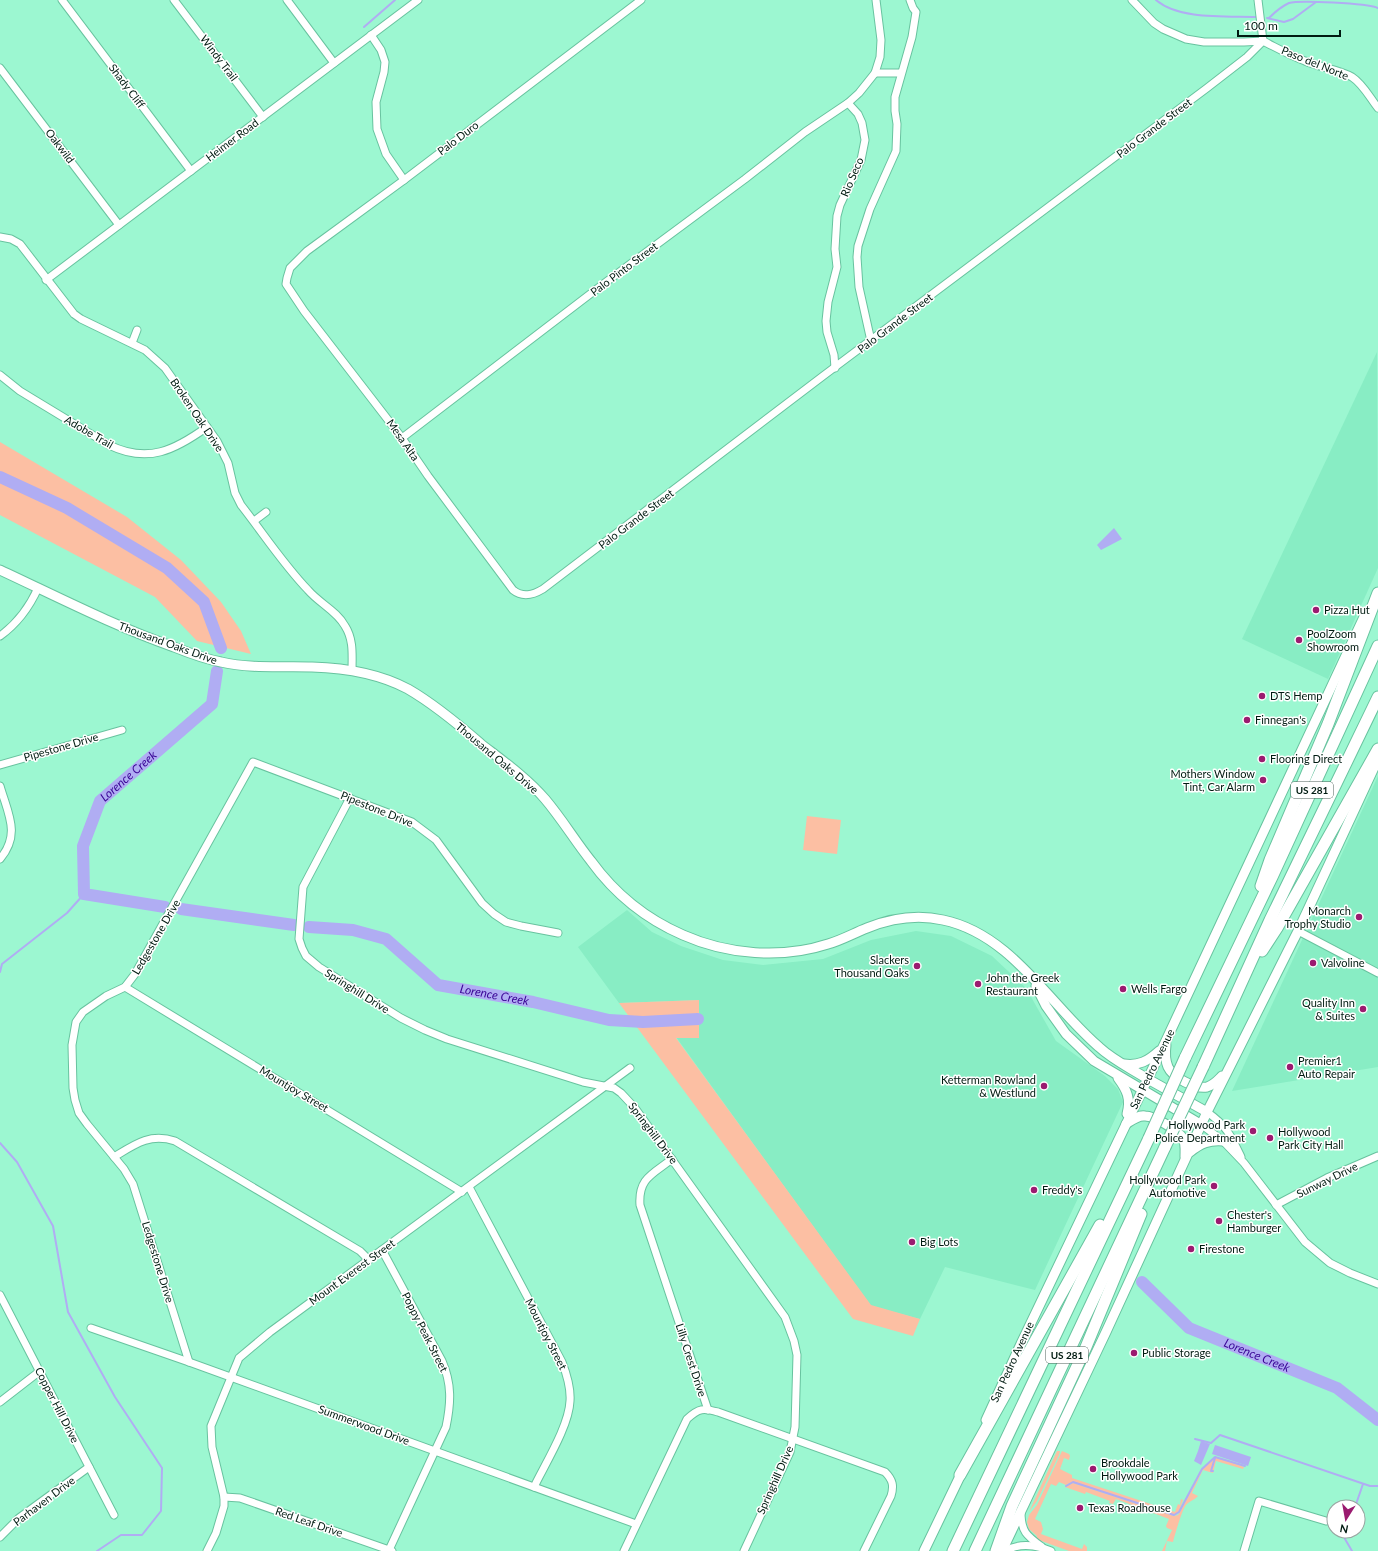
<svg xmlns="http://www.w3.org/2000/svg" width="1378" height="1551" font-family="Lato,sans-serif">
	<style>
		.built { fill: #88edc4 }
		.green { fill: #fcbfa3 }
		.water { fill: #b0adf3 }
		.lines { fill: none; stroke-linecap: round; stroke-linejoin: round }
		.stream { stroke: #b0adf3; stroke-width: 2 }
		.river { stroke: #b0adf3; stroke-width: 12 }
		.minor-casing { stroke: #68c39f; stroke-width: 9 }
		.major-casing { stroke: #68c39f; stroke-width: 11 }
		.highway-casing { stroke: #68c39f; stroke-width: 13 }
		.minor { stroke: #fff; stroke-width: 7 }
		.major { stroke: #fff; stroke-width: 9 }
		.highway { stroke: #fff; stroke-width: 11 }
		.highway-bridge-casing { stroke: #68c39f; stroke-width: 13; stroke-linecap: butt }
		.highway-bridge { stroke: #fff; stroke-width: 11 }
		.poi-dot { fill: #9b1b70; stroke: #fff; stroke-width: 1.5 }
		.labels { text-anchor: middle; stroke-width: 3; stroke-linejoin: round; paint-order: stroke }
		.shield { fill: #fff; stroke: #4c5f58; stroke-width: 1 }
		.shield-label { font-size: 10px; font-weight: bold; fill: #001b11 }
		.street-label { font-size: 11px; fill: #001b11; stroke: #fff }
		.poi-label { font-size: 11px; fill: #001b11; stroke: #fff; text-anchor: start }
		.water-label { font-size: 12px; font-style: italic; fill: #390495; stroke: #fff }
	</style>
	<rect width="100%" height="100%" fill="#9cf7d1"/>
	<!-- built -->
	<g class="built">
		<polygon points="1377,352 1378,568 1328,679 1242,639"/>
		<polygon points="1378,776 1378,1067 1232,1091"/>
		<polygon points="627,910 652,932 681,946 723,960 763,965 823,959 871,940 916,931 951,936 992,956 1026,988 1056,1041 1105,1076 1118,1089 1123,1102 1035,1290 945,1267 920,1319 871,1306 676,1037 699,1000 619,1003 578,947"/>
	</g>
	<!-- green -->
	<g class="green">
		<polygon points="0,442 127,517 181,560 221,602 241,631 251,654 197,641 155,597 0,515"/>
		<polygon points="807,816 841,820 837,854 803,850"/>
		<polygon points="699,1000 699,1038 676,1038 871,1305 920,1319 913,1336 853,1319 619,1003"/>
		<polygon points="1057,1451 1060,1451 1059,1455 1037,1501 1029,1512"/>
		<polygon points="1062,1451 1069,1454 1070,1456 1069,1460 1064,1458 1060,1469 1072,1475 1072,1478 1175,1512 1178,1504 1180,1505 1181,1499 1183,1500 1179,1511 1176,1514 1169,1514 1072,1482 1066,1485 1059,1482 1056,1486 1051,1484 1035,1519 1041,1522 1043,1529 1041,1534 1082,1549 1084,1544 1087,1547 1087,1551 1069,1551 1036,1539 1037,1536 1029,1529 1027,1522 1029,1515 1037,1505"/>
		<path d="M1215,1458H1218L1244,1467L1243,1469L1216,1461L1213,1473L1203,1470L1192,1493L1198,1496C1195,1500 1189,1501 1186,1505C1182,1510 1175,1534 1173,1542L1167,1541L1165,1551H1162L1172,1530L1167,1528L1166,1526L1169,1519L1116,1499L1113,1504L1109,1503L1110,1501L1086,1492L1085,1494L1065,1487L1073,1483L1174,1516L1178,1515L1180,1512L1203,1469Z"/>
	</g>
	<!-- water -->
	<g class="water">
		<polygon points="1114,528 1122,539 1101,550 1097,545"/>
		<polygon points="1201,1441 1210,1444 1201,1465 1194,1461 1198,1451"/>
		<polygon points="1215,1445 1251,1457 1248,1466 1212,1454"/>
	</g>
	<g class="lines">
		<!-- stream -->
		<g class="stream">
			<path d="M1156,0C1179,20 1226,16 1256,17"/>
			<polyline points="1267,18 1284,22 1293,19 1316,2"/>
			<path d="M1269,18C1275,12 1280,7 1289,3C1299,0 1367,3 1378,8"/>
			<polyline points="364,27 395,0"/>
			<polyline points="0,972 2,964 67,913 84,894"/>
			<polyline points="0,1143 17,1162 53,1226 68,1312 115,1397 162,1468 161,1511 142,1535 121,1535 97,1551"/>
			<polyline points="1195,1439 1211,1443 1220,1435 1370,1486 1378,1486"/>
			<polyline points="1213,1471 1211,1471 1215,1458"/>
			<polyline points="1066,1486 1073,1482 1174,1515 1179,1512 1202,1469 1215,1457 1245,1466"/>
			<polyline points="1355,1507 1363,1484"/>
			<polyline points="1343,1531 1345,1539 1352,1551"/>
		</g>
		<!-- river -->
		<g class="river">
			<polyline points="0,477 67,508 167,568 204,602 221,648"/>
			<path id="s1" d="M165,907L84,894L83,846L100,801L212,704L217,671"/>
			<polyline points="181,909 294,925"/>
			<path id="s2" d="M309,927L353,930L386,939L438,985L533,1002L609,1020L643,1022L698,1019"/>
			<path id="s3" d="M1142,1282L1189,1328L1337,1388L1378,1420"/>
		</g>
		<defs>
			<g id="minor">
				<polyline points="62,0 191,171"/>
				<polyline points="174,0 263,117"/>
				<polyline points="287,0 334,63"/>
				<path d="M641,0L404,180L307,251L290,268L287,278L286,284L304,311L402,438L428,476L513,590C523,598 533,595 543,589L823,376L1207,88L1247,57L1263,41"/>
				<polyline points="1132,0 1154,23 1163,29 1186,39 1204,42 1244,42 1263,41"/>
				<polyline points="1258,0 1263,41"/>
				<polyline points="371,35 381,50 385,62 384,72 376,102 377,129 386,154 404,180"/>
				<path d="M1263,41C1277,48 1291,56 1305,61C1319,67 1340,70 1352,77C1363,84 1370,98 1378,108"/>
				<polyline points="0,68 119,225"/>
				<polyline points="875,73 901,73"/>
				<path d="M0,237L11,239L20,244L74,314L81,319L145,350L165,368L217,441L228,463L235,493L241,505C263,533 283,564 308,590C319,603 337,611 345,626C354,640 352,656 352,671"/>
				<polyline points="46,280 418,0"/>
				<polyline points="871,341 859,287 857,257 858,246 870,209 896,151 897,124 895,111 895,97 912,37 916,12 913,8 910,0"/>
				<polyline points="132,343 137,330"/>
				<polyline points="835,368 834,355 827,332 826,321 828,302 837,267 835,249 837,216 840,205 861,160 865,140 862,123 858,114 848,103"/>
				<path d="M0,375L20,391L109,445C148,464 175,450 207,427"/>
				<polyline points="402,438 602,285 745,179 805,132 848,103 859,93 875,73 880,57 881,40 876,0"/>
				<polyline points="254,521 266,512"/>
				<path d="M0,636C18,623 29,608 38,588"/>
				<polyline points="0,765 122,730"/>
				<path d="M0,786C8,814 21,834 0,859"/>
				<polyline points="350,798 303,887 299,939 302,948 306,956 319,967 401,1018 425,1030 447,1039 583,1082 614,1088 621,1093 635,1108 785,1317 794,1341 797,1355 795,1427 790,1452 744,1551"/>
				<polyline points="1298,931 1378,973"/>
				<polyline points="125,987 462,1192"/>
				<path d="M1207,1112C1227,1126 1231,1136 1241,1157"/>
				<polyline points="1202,1125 1223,1141 1244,1163 1305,1242 1330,1263 1350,1273 1378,1284"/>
				<path d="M114,1157C135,1144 150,1133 175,1141L360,1251L369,1260"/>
				<path d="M672,1159C653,1174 638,1178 640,1205L708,1410"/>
				<path d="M469,1187L562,1362C567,1375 571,1388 570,1401C569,1426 545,1464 534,1487"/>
				<polyline points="1276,1205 1327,1178 1378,1156"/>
				<path d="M382,1250L442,1361C452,1384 451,1403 446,1427L389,1550"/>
				<polyline points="0,1295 114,1515"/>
				<polyline points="91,1328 189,1362 636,1524"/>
				<polyline points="189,1362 133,1184 124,1169 87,1124 79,1113 75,1100 73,1088 72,1045 76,1022 83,1012 106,996 125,987 135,974 253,762 412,822 436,840 482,903 494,914 506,922 521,926 558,933"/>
				<polyline points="0,1402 40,1371"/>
				<polyline points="224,1497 240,1498 392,1551"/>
				<path d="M1021,1512C1021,1532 1027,1536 1042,1547"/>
				<polyline points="0,1537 19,1518 89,1467"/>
				<polyline points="207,1551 216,1533 224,1506 224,1497 212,1447 211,1426 239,1358 270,1332 630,1068"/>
				<path d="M624,1551L687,1419C699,1408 703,1408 718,1412L885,1472C893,1480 894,1486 891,1496L864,1551"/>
				<path d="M1005,1551C1019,1543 1036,1545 1051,1551"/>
				<polyline points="1244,1551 1259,1501 1326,1521"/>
			</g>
			<g id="major">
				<path d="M0,570C58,597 114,626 174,647C189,653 205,659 221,662C251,669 282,666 312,667C344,668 380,674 408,689C434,704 458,724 481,744C503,761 527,778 545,799C562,819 575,841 591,861C615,894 646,919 683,935C728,955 782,959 828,944C842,940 854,933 867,928C892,918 916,914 943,920C1011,934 1049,1004 1099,1047C1113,1060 1130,1068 1146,1078C1166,1089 1187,1101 1207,1112"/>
				<polyline points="1036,986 1046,1006 1066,1034 1094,1061 1202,1125"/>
				<path d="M1166,1045C1165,1053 1165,1060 1168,1067C1173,1078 1195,1089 1207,1087C1214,1085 1218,1080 1222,1076"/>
				<path d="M1124,1064C1139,1066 1148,1061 1159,1051"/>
				<path d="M1118,1078C1127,1090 1131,1099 1127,1114"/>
				<path d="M1126,1124C1132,1120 1138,1115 1145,1116C1155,1116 1177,1130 1183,1138C1186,1144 1185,1150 1185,1157"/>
				<path d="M1190,1152C1201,1143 1209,1140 1223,1141"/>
				<polyline points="986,1420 1019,1348 1163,1047 1364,617"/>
				<polyline points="924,1551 963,1470"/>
				<polyline points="1002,1551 1106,1332 1207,1112 1298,931 1378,759"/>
			</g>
			<g id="highway">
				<polyline points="1261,886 1270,860 1328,724 1378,593"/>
				<polyline points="1262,951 1277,928 1378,749"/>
				<polyline points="1185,1058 1272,877 1378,646"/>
				<polyline points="1203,1067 1270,920 1378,697"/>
				<polyline points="960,1475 1100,1225"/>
				<polyline points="953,1551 1149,1138"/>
				<polyline points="975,1551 1165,1147"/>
				<polyline points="996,1551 1012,1506 1086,1347 1141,1214"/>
			</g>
		</defs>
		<!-- minor casing -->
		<use href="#minor" class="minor-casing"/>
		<!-- major casing -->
		<use href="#major" class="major-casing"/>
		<!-- highway casing -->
		<use href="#highway" class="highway-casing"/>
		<!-- minor -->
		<use href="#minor" class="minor"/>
		<!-- major -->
		<use href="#major" class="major"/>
		<!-- highway -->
		<use href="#highway" class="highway"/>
		<defs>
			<g id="highway-bridge">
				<polyline points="1149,1138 1185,1058"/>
				<polyline points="1165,1147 1203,1067"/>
			</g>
		</defs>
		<!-- highway-bridge casing -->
		<use href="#highway-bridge" class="highway-bridge-casing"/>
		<!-- highway-bridge -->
		<use href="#highway-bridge" class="highway-bridge"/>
	</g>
	<!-- markers -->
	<g class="poi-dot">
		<circle cx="1316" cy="610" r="4"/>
		<circle cx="1299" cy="640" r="4"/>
		<circle cx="1262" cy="696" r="4"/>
		<circle cx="1247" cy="720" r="4"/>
		<circle cx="1262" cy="759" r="4"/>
		<circle cx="1263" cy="780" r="4"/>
		<circle cx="1359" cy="917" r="4"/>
		<circle cx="1313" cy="963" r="4"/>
		<circle cx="917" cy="966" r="4"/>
		<circle cx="978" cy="984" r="4"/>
		<circle cx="1123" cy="989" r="4"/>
		<circle cx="1363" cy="1009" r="4"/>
		<circle cx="1290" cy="1067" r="4"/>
		<circle cx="1044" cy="1086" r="4"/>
		<circle cx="1253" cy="1131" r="4"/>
		<circle cx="1270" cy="1138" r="4"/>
		<circle cx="1214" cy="1186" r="4"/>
		<circle cx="1034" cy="1190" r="4"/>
		<circle cx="1219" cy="1221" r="4"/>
		<circle cx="912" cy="1242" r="4"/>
		<circle cx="1191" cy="1249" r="4"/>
		<circle cx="1134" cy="1353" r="4"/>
		<circle cx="1093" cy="1469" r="4"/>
		<circle cx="1080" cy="1508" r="4"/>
	</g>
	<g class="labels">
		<!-- shield labels -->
		<g class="shield">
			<rect x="1291" y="782" width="42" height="16" rx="3"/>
			<rect x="1046" y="1347" width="42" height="16" rx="3"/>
		</g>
		<g class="shield-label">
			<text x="1312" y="794">US 281</text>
			<text x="1067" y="1359">US 281</text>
		</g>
		<!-- street labels -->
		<g class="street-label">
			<text transform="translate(219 58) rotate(53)" y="4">Windy Trail</text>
			<text transform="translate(1315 63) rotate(22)" y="4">Paso del Norte</text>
			<text transform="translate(127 86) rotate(53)" y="4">Shady Cliff</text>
			<text transform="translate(1154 128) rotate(-37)" y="4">Palo Grande Street</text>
			<text transform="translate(458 138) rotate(-37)" y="4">Palo Duro</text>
			<text transform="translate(232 140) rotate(-37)" y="4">Heimer Road</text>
			<text transform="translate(60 146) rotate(53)" y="4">Oakwild</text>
			<text transform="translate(852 177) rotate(-67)" y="4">Rio Seco</text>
			<text transform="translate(624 269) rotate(-37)" y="4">Palo Pinto Street</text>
			<text transform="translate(895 323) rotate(-37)" y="4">Palo Grande Street</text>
			<text transform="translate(197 415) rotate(56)" y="4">Broken Oak Drive</text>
			<text transform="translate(89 432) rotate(30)" y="4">Adobe Trail</text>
			<text transform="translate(403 440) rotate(55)" y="4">Mesa Alta</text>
			<text transform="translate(636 519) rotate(-37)" y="4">Palo Grande Street</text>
			<text transform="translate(168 643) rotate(20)" y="4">Thousand Oaks Drive</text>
			<text transform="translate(61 747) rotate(-16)" y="4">Pipestone Drive</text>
			<text transform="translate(497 758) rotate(40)" y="4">Thousand Oaks Drive</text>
			<text transform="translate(377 809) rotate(22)" y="4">Pipestone Drive</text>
			<text transform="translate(156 937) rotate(-60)" y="4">Ledgestone Drive</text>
			<text transform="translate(357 991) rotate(32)" y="4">Springhill Drive</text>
			<text transform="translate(1152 1069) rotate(-64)" y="4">San Pedro Avenue</text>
			<text transform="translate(294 1089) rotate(31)" y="4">Mountjoy Street</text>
			<text transform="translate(653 1133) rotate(53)" y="4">Springhill Drive</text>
			<text transform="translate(1327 1180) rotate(-26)" y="4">Sunway Drive</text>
			<text transform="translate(158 1262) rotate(73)" y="4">Ledgestone Drive</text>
			<text transform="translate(352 1272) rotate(-36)" y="4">Mount Everest Street</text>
			<text transform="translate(425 1332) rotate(63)" y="4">Poppy Peak Street</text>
			<text transform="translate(546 1334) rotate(63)" y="4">Mountjoy Street</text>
			<text transform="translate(691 1360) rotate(72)" y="4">Lilly Crest Drive</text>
			<text transform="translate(1012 1362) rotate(-65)" y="4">San Pedro Avenue</text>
			<text transform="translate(57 1405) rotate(63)" y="4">Copper Hill Drive</text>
			<text transform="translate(364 1425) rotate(20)" y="4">Summerwood Drive</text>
			<text transform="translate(775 1480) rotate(-66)" y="4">Springhill Drive</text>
			<text transform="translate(44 1501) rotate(-37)" y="4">Parhaven Drive</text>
			<text transform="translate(309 1522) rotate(19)" y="4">Red Leaf Drive</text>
		</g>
		<!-- poi labels -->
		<g class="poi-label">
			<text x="1324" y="614">Pizza Hut</text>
			<text x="1307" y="638">PoolZoom<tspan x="1307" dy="13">Showroom</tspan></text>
			<text x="1270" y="700">DTS Hemp</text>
			<text x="1255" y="724">Finnegan's</text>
			<text x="1270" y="763">Flooring Direct</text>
			<text x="1255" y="778" text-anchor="end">Mothers Window<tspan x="1255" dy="13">Tint, Car Alarm</tspan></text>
			<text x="1351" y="915" text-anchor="end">Monarch<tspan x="1351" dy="13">Trophy Studio</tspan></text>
			<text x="909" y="964" text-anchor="end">Slackers<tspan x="909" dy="13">Thousand Oaks</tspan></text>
			<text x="1321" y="967">Valvoline</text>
			<text x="986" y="982">John the Greek<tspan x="986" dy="13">Restaurant</tspan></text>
			<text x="1131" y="993">Wells Fargo</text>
			<text x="1355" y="1007" text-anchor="end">Quality Inn<tspan x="1355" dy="13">&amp; Suites</tspan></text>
			<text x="1298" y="1065">Premier1<tspan x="1298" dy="13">Auto Repair</tspan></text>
			<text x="1036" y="1084" text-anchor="end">Ketterman Rowland<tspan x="1036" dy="13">&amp; Westlund</tspan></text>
			<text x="1245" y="1129" text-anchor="end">Hollywood Park<tspan x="1245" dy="13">Police Department</tspan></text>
			<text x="1278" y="1136">Hollywood<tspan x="1278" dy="13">Park City Hall</tspan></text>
			<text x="1206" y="1184" text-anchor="end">Hollywood Park<tspan x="1206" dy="13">Automotive</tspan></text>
			<text x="1042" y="1194">Freddy's</text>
			<text x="1227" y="1219">Chester's<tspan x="1227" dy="13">Hamburger</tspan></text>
			<text x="920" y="1246">Big Lots</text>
			<text x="1199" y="1253">Firestone</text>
			<text x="1142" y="1357">Public Storage</text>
			<text x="1101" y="1467">Brookdale<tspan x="1101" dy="13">Hollywood Park</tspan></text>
			<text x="1088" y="1512">Texas Roadhouse</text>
		</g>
		<!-- water labels -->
		<g class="water-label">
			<text dy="4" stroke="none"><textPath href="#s1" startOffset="216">Lorence Creek</textPath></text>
			<text dy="4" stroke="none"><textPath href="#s2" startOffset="205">Lorence Creek</textPath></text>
			<text dy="4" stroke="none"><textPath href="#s3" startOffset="139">Lorence Creek</textPath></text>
		</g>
	</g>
	<!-- north arrow -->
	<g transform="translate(1346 1519) rotate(191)"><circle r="19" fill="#ffffff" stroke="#99a4a0"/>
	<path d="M0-3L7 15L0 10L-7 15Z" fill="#9b1b70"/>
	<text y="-6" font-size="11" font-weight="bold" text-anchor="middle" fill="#001b11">N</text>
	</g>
	<!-- scale -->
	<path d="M1238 30v6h102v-6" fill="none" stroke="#001b11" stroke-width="2"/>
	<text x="1244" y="30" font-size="12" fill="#001b11" stroke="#ffffff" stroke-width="3" paint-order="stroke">100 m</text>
</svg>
